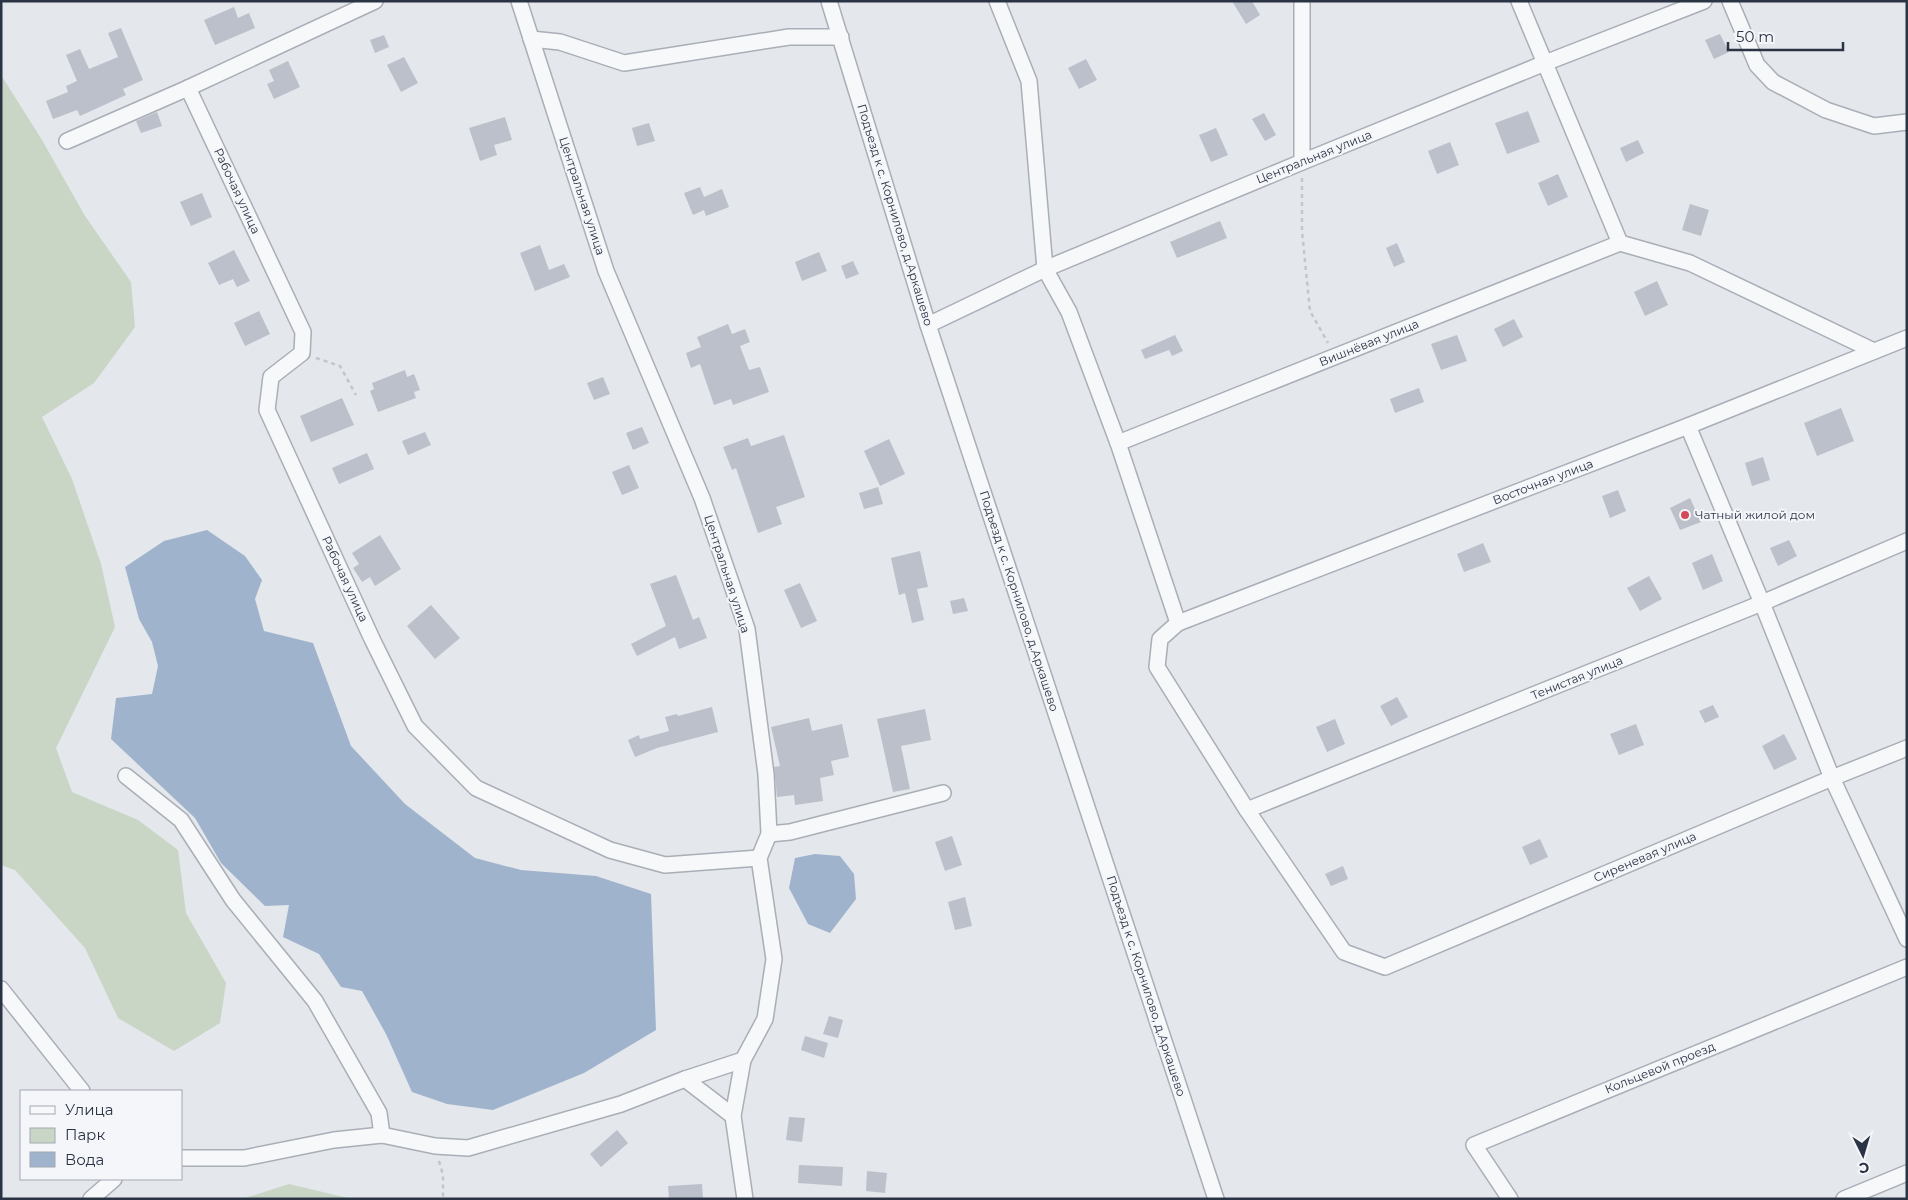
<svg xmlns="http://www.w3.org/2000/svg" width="1908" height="1200" font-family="Montserrat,sans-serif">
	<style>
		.green { fill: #c9d6c5 }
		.water { fill: #9fb4cc }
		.building { fill: #bbc0ca }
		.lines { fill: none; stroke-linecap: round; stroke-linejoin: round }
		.minor-casing { stroke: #a9aeb7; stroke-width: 18 }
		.path { stroke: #c2c5cb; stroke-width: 2.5; stroke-dasharray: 4 4; stroke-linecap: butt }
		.minor { stroke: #f7f8fa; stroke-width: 15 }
		.poi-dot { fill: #d1495b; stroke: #f4f6f9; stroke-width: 2 }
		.labels { text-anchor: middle; stroke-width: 4; stroke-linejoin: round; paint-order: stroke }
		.street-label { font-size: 12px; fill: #2b3445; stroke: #f4f6f9 }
		.poi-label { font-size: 12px; fill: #2b3445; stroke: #f4f6f9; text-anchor: start }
	</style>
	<rect width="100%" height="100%" fill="#e4e7ec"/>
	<!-- green -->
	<g class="green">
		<polygon points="1,75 42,140 85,216 131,282 135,327 94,383 42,417 72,479 101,564 115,627 56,748 72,792 138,820 178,850 186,913 226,983 220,1023 174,1051 118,1018 85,948 15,870 1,865"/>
		<polygon points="289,1184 352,1199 242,1199"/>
	</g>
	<!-- water -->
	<g class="water">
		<polygon points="207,530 245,556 262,580 255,599 264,631 313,643 351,746 405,804 475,858 521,870 596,876 651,894 656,1030 584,1073 493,1110 447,1104 412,1092 386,1034 362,991 341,987 319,954 283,937 289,905 265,906 221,863 195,818 111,739 116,698 152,694 158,666 152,642 139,619 125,567 164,541"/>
		<polygon points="815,854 840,856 854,874 856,899 830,933 808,924 789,888 795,858"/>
	</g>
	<!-- building -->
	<g class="building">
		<polygon points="1232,1 1252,1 1260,15 1246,24"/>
		<polygon points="234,7 238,18 249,13 255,28 215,45 204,20"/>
		<polygon points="121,28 143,80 123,89 126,95 80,116 77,110 53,119 46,101 68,92 66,86 77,81 66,55 80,49 89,69 118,57 108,33"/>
		<polygon points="1720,34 1729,52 1714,59 1705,40"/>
		<polygon points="384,35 389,47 375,53 370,40"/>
		<polygon points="404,57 418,83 401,92 387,65"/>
		<polygon points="1086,59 1097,80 1079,89 1068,68"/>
		<polygon points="288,61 300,87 274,99 267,84 274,81 269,70"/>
		<polygon points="1528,111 1540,142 1507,154 1495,123"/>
		<polygon points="157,112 162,126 141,133 136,121"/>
		<polygon points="1264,113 1276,135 1265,141 1252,119"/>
		<polygon points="505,117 512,140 494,145 497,155 480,161 469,128"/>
		<polygon points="649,123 655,141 637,146 632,128"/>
		<polygon points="1216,128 1228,155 1211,162 1199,135"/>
		<polygon points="1638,140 1644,153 1626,162 1620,148"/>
		<polygon points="1450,142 1459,165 1437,174 1428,151"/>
		<polygon points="1558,174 1568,197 1548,206 1538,183"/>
		<polygon points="700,187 704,197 722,189 729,207 706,216 704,210 693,215 684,193"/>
		<polygon points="202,193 212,217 191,226 180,202"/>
		<polygon points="1690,204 1709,210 1701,236 1682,230"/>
		<polygon points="1220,221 1227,238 1177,258 1170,242"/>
		<polygon points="1397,243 1405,262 1394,267 1386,248"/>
		<polygon points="540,245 549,270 564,264 570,277 535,291 520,253"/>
		<polygon points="234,250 250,281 237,287 233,279 219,285 208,263"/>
		<polygon points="819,252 827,271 802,281 795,262"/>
		<polygon points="853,261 859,274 846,279 841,266"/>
		<polygon points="1657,281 1668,305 1645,316 1634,292"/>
		<polygon points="259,311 270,334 245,346 234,323"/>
		<polygon points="1514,319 1523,337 1503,347 1494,329"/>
		<polygon points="728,324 732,334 745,329 750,342 740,346 749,370 760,367 769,392 733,405 731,399 714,405 700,364 691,368 686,353 701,347 697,337"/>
		<polygon points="1175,335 1183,351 1172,356 1169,350 1145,359 1141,350"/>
		<polygon points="1457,335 1467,361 1441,370 1431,344"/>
		<polygon points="405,370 407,377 414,374 420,390 414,392 416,398 378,412 370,391 374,389 372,383"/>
		<polygon points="603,377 610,394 594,400 587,383"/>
		<polygon points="1419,388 1424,402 1395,413 1390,399"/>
		<polygon points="342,398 354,425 311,442 300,416"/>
		<polygon points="1841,408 1854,441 1817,456 1804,423"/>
		<polygon points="642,427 649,443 633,450 626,433"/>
		<polygon points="425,432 431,445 408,455 402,441"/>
		<polygon points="784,435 805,497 776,507 782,524 758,533 736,468 732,470 723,447 748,438 751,446"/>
		<polygon points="889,439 905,474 880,486 864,451"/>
		<polygon points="367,453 374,469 339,484 332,468"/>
		<polygon points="1763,457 1770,480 1752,486 1745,463"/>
		<polygon points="629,465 639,488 622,495 612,472"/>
		<polygon points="878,487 883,504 864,509 859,493"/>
		<polygon points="1618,490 1626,511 1610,518 1602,496"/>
		<polygon points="1690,498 1701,522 1680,530 1670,508"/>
		<polygon points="380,535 401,569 375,586 370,577 362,582 353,568 359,564 352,553"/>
		<polygon points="1789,540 1797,556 1778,566 1770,548"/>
		<polygon points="1483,543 1491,562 1464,572 1457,554"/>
		<polygon points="920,551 928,587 917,589 924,620 912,623 905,593 899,595 891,558"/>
		<polygon points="1712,554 1723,581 1703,590 1692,563"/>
		<polygon points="676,575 693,620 699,617 707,638 679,649 675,637 637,656 631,644 666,626 650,584"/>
		<polygon points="1649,576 1662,599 1640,611 1627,588"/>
		<polygon points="800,583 817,621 801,628 784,590"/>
		<polygon points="964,598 968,611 953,614 950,601"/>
		<polygon points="431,605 460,638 435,659 407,626"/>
		<polygon points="1397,697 1408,717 1391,726 1380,706"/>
		<polygon points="1713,705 1719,717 1705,723 1699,711"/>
		<polygon points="712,707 718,732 657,748 635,757 628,740 639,735 640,739 669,731 665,717 677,714 678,716"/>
		<polygon points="925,709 931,740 901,746 910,789 893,792 877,719"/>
		<polygon points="809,718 812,731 842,724 849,757 831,761 834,775 820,778 823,801 795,805 794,795 777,797 774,767 780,766 771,727"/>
		<polygon points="1335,719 1345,744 1327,752 1316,727"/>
		<polygon points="1636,724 1644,745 1619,755 1610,734"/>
		<polygon points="1784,734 1797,759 1774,770 1762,746"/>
		<polygon points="952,836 962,865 945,871 935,842"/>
		<polygon points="1540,839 1548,857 1530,865 1522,847"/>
		<polygon points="1343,866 1348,879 1331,886 1325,874"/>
		<polygon points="965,897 972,926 955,930 948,902"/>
		<polygon points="829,1016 843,1020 838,1038 823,1034"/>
		<polygon points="805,1036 828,1043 824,1058 801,1050"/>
		<polygon points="789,1117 805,1118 802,1142 786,1140"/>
		<polygon points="617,1130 628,1143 601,1167 590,1154"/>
		<polygon points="799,1165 843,1167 842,1186 798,1183"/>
		<polygon points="867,1171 887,1173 885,1193 866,1191"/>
		<polygon points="702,1184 703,1199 669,1199 668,1186"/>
	</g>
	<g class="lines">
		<defs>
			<g id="minor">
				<polyline points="519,1 606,271 702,498 747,629 766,774 769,834 759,858 774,959 765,1019 743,1060 733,1116 745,1199"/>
				<polyline points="829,1 928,325 1216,1199"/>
				<polyline points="997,1 1029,81 1045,269 1069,312 1118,443 1178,623 1160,639 1157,667 1247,810 1344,952 1385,967 1832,778 1907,748"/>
				<polyline points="1519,1 1620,243 1690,263 1874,351"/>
				<polyline points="1730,1 1757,65 1773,82 1826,110 1874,126 1907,122"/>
				<polyline points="531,39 560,42 624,63 789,37 841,37"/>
				<polyline points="188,88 303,332 302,353 271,377 267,410 372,639 415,726 476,788 610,850 665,865 759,858"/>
				<polyline points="67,141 188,88 375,1"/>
				<polyline points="1302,162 1302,1"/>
				<polyline points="928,325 1045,269 1302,162 1545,63 1704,1"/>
				<polyline points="1688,426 1762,603 1832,778 1907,939"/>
				<polyline points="1118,443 1620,243"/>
				<polyline points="1178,623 1688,426 1907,338"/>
				<polyline points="126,776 181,820 233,900 315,1001 379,1113 382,1135"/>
				<polyline points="1247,810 1762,603 1907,541"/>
				<polyline points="769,834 790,832 943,793"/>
				<polyline points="1,989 82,1091"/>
				<polyline points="685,1079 733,1116"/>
				<polyline points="181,1158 244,1158 334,1140 382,1135 435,1146 468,1148 621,1104 685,1079 743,1060"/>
				<polyline points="91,1199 114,1179"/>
				<polyline points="1510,1199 1474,1145 1907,967"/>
				<polyline points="1844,1199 1907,1173"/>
			</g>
		</defs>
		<!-- minor casing -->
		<use href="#minor" class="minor-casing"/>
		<!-- path -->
		<g class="path">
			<polyline points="1302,178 1302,231 1310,311 1328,343"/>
			<polyline points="316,358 340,366 356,395"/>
			<polyline points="439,1161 443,1175 443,1199"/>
		</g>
		<!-- minor -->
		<use href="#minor" class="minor"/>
	</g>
	<!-- markers -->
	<circle class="poi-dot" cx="1685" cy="515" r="5"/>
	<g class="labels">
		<!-- street labels -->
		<g class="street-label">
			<text transform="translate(1314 157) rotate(-22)" y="4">Центральная улица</text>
			<text transform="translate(237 191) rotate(65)" y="4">Рабочая улица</text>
			<text transform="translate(582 196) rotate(72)" y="4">Центральная улица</text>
			<text transform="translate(895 215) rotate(73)" y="4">Подъезд к с. Корнилово, д.Аркашево</text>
			<text transform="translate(1369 343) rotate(-22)" y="4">Вишнёвая улица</text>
			<text transform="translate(1543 482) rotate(-21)" y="4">Восточная улица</text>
			<text transform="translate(727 574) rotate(72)" y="4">Центральная улица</text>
			<text transform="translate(345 579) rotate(65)" y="4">Рабочая улица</text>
			<text transform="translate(1019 601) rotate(72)" y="4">Подъезд к с. Корнилово, д.Аркашево</text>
			<text transform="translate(1577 678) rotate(-22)" y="4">Тенистая улица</text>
			<text transform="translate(1645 857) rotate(-23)" y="4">Сиреневая улица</text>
			<text transform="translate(1146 986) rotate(72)" y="4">Подъезд к с. Корнилово, д.Аркашево</text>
			<text transform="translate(1660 1068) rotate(-22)" y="4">Кольцевой проезд</text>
		</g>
		<!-- poi labels -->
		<g class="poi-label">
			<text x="1695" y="519">Чатный жилой дом</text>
		</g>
	</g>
	<!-- border -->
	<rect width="1908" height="1200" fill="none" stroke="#2b3445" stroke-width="5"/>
	<!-- legend -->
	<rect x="20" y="1090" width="162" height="90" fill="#f4f6f9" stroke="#a4a8b1"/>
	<rect x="30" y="1106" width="25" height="8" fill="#f7f8fa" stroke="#a4a8b1"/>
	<text x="65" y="1115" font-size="15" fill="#2b3445">Улица</text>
	<rect x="30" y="1128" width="25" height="15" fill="#c9d6c5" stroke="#a4a8b1"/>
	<text x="65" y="1140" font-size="15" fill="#2b3445">Парк</text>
	<rect x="30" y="1152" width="25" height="15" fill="#9fb4cc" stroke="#a4a8b1"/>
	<text x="65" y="1165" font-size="15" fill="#2b3445">Вода</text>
	<!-- north arrow -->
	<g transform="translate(1863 1155) rotate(175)" stroke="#f4f6f9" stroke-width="4" paint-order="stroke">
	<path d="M0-4L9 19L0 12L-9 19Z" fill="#2b3445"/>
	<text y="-8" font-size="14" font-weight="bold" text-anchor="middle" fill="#2b3445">С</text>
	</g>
	<!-- scale -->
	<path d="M1728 42v8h115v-8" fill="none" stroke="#2b3445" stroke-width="2.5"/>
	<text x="1736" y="42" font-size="15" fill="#2b3445" stroke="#f4f6f9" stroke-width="4" paint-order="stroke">50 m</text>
</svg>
